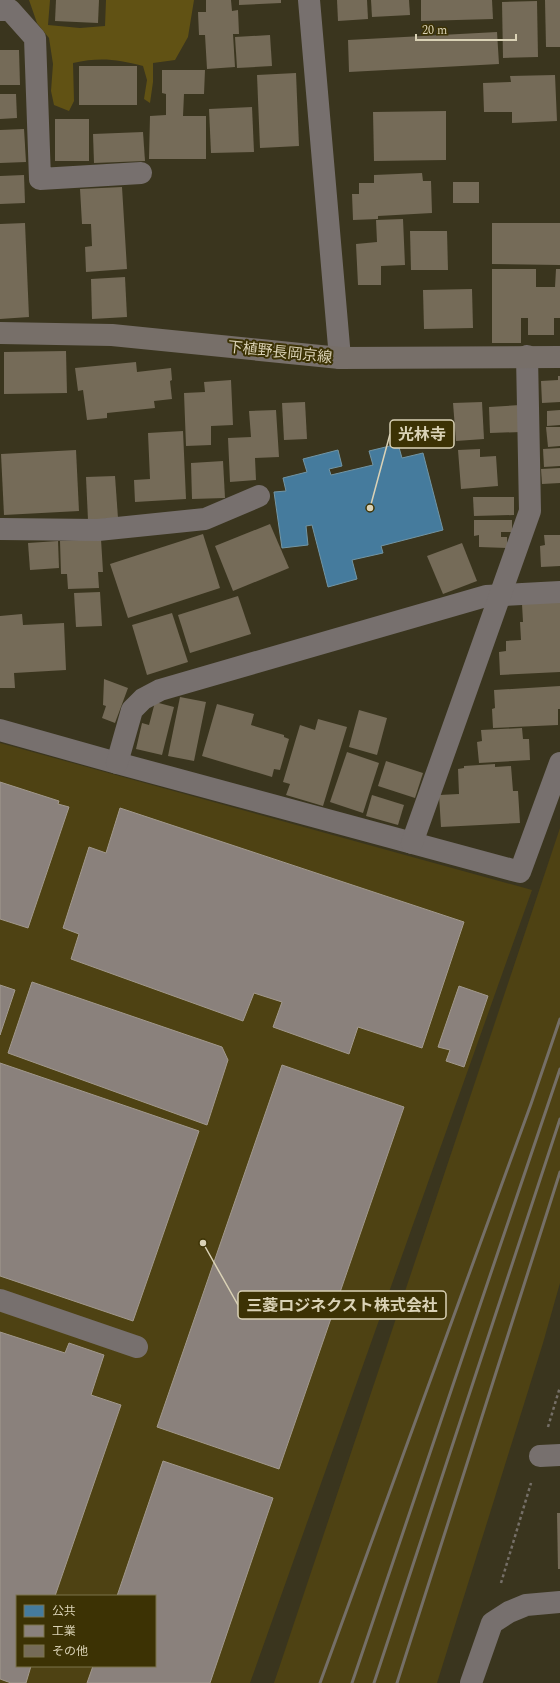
<svg xmlns="http://www.w3.org/2000/svg" width="560" height="1683" font-family="Spectral,'Noto Sans JP',serif">
	<style>
		.built { fill: #4e4213; fill-rule: evenodd }
		.green { fill: #615214 }
		.public { fill: #457b9d; stroke: #7295a4 }
		.industry { fill: #8a817c; stroke: #a2998d }
		.building { fill: #756b58 }
		.lines { fill: none; stroke-linecap: round; stroke-linejoin: round }
		.path { stroke: #756f67; stroke-width: 2.5; stroke-dasharray: 3 3; stroke-linecap: butt }
		.minor { stroke: #77706e; stroke-width: 22 }
		.major { stroke: #776f69; stroke-width: 22 }
		.rail { stroke: #756f67; stroke-width: 3 }
		.labels { text-anchor: middle; stroke-width: 4; stroke-linejoin: round; paint-order: stroke }
		.street-label { font-size: 15px; fill: #dad2b6; stroke: #3c3204 }
		.leader { fill: none; stroke: #dad2b6; stroke-width: 1.5 }
		.callout-dot { fill: #dad2b6; stroke: #3c3204; stroke-width: 1.5 }
		.callout { fill: #3c3204; stroke: #dad2b6; stroke-width: 1.5 }
		.callout-label { font-size: 16px; text-anchor: middle; font-weight: bold; fill: #dad2b6 }
	</style>
	<rect width="100%" height="100%" fill="#3a351e"/>
	<!-- built -->
	<g class="built">
		<path d="M0,743L532,890L250,1683H0ZM17,1596H155V1666H17Z"/>
		<polygon points="560,828 560,1283 543,1343 437,1683 274,1683"/>
	</g>
	<!-- green -->
	<path class="green" d="M29,0H50L48,25L80,28L105,26L106,0H194L188,37L175,60L153,63V82L150,103L144,99L147,80L143,66C117,59 99,57 73,63L74,101L69,111L54,105L51,91L53,64L49,38L37,23Z"/>
	<!-- public -->
	<polygon class="public" points="398,444 402,458 423,453 443,530 381,546 383,553 352,560 357,579 328,587 312,525 306,526 308,545 282,548 274,492 286,491 283,478 307,472 303,459 338,450 342,466 329,469 331,475 373,465 369,451"/>
	<!-- industry -->
	<g class="industry">
		<polygon points="0,782 59,801 58,804 69,807 28,928 0,919"/>
		<polygon points="120,808 464,922 422,1048 358,1027 349,1054 273,1027 282,1002 254,993 243,1021 71,959 79,934 63,928 89,847 106,853"/>
		<polygon points="32,982 222,1047 228,1060 207,1125 8,1053"/>
		<polygon points="0,985 15,990 0,1035"/>
		<polygon points="459,986 488,996 464,1067 446,1061 450,1050 438,1047"/>
		<polygon points="0,1063 199,1131 133,1321 0,1276"/>
		<polygon points="282,1065 404,1107 279,1469 157,1427"/>
		<polygon points="0,1332 65,1353 69,1343 104,1355 91,1395 121,1405 55,1596 17,1596 17,1666 31,1666 26,1683 11,1683 0,1679"/>
		<polygon points="163,1461 273,1498 210,1683 87,1683 93,1666 155,1666 155,1596 117,1596"/>
	</g>
	<!-- building -->
	<g class="building">
		<polygon points="56,0 99,0 98,23 55,21"/>
		<polygon points="206,0 231,0 232,11 238,10 239,34 233,34 235,67 207,69 205,35 199,35 198,12 206,12"/>
		<polygon points="239,0 281,0 281,3 239,5"/>
		<polygon points="337,0 367,0 368,19 338,21"/>
		<polygon points="371,0 409,0 410,15 372,17"/>
		<polygon points="421,0 492,0 493,19 421,21"/>
		<polygon points="545,0 560,0 560,47 546,47"/>
		<polygon points="537,1 538,57 503,58 502,2"/>
		<polygon points="497,32 499,64 349,72 348,40"/>
		<polygon points="270,35 272,66 237,68 235,37"/>
		<polygon points="0,50 19,50 20,85 0,85"/>
		<rect x="79" y="66" width="58" height="39"/>
		<polygon points="162,70 205,70 204,94 184,94 183,116 206,116 206,159 149,159 150,116 166,115 166,94 162,93"/>
		<polygon points="296,73 299,146 260,148 257,75"/>
		<polygon points="555,75 557,121 512,123 512,112 484,112 483,83 511,82 510,76"/>
		<polygon points="0,94 16,94 17,118 0,119"/>
		<polygon points="252,107 254,152 211,153 209,109"/>
		<polygon points="446,111 446,160 374,161 373,112"/>
		<rect x="55" y="119" width="34" height="42"/>
		<polygon points="24,129 26,162 0,163 0,130"/>
		<polygon points="143,132 145,161 94,163 93,134"/>
		<polygon points="422,173 423,181 431,181 432,213 378,216 378,219 353,220 352,194 359,194 359,183 374,183 374,175"/>
		<polygon points="24,175 25,203 0,204 0,176"/>
		<rect x="453" y="182" width="26" height="21"/>
		<polygon points="122,187 127,269 86,272 85,247 92,246 91,224 82,224 80,189"/>
		<polygon points="403,219 405,265 381,266 381,285 358,285 356,244 377,242 376,220"/>
		<polygon points="25,223 29,317 0,319 0,224"/>
		<polygon points="492,223 560,223 560,265 492,264"/>
		<polygon points="410,231 447,231 448,270 411,270"/>
		<polygon points="492,269 536,269 536,287 555,287 556,269 560,269 560,318 554,318 554,335 528,335 528,318 521,318 521,343 492,343"/>
		<polygon points="125,277 127,317 92,319 91,279"/>
		<polygon points="472,289 473,328 424,329 423,290"/>
		<polygon points="66,351 67,393 4,394 4,352"/>
		<polygon points="136,362 137,372 171,368 172,380 170,381 172,399 154,401 155,408 107,413 107,418 87,420 83,390 78,391 75,368"/>
		<polygon points="558,376 560,376 560,402 542,403 541,381 558,380"/>
		<polygon points="231,380 233,425 211,426 211,445 186,446 184,393 205,392 204,382"/>
		<polygon points="305,402 307,439 284,440 282,403"/>
		<polygon points="482,402 484,439 456,441 453,403"/>
		<polygon points="520,405 521,432 490,433 489,407"/>
		<polygon points="276,410 279,457 255,458 256,480 230,482 228,438 251,437 249,411"/>
		<polygon points="560,410 560,425 547,426 547,411"/>
		<polygon points="546,427 560,427 560,446 548,447"/>
		<polygon points="183,431 186,499 135,502 134,480 150,479 148,433"/>
		<polygon points="560,448 560,466 544,467 543,449"/>
		<polygon points="480,449 480,457 496,456 498,486 461,489 458,450"/>
		<polygon points="76,450 79,511 4,515 1,454"/>
		<polygon points="223,461 225,498 192,499 191,463"/>
		<polygon points="560,468 560,483 542,484 541,469"/>
		<polygon points="115,476 118,518 88,520 86,477"/>
		<polygon points="473,497 514,497 514,515 474,516"/>
		<polygon points="474,520 512,520 512,532 501,532 501,537 507,537 507,548 479,547 479,535 474,536"/>
		<polygon points="270,524 289,568 233,591 215,546"/>
		<polygon points="203,534 220,588 128,618 110,564"/>
		<polygon points="544,535 560,535 560,566 541,567 540,546 545,545"/>
		<polygon points="101,539 103,572 98,572 99,588 68,589 67,574 61,574 60,541"/>
		<polygon points="58,541 59,568 30,570 28,543"/>
		<polygon points="462,543 477,581 443,594 427,556"/>
		<polygon points="100,592 102,626 76,627 74,593"/>
		<polygon points="238,596 251,634 190,653 178,615"/>
		<polygon points="560,602 560,672 500,675 499,652 506,651 506,641 521,640 520,622 523,622 522,604"/>
		<polygon points="172,613 188,662 147,675 132,625"/>
		<polygon points="22,614 23,625 64,623 66,670 14,673 15,688 0,688 0,616"/>
		<polygon points="104,679 128,688 115,723 102,718 106,706 103,705"/>
		<polygon points="560,686 560,709 558,709 558,725 493,728 492,709 495,708 494,690"/>
		<polygon points="180,697 206,702 194,761 168,756"/>
		<polygon points="155,702 174,707 162,755 136,749 142,723 149,725"/>
		<polygon points="217,704 254,714 251,725 284,735 284,737 289,739 280,770 274,769 272,777 202,756"/>
		<polygon points="359,710 387,718 377,755 349,747"/>
		<polygon points="318,719 347,727 323,806 286,795 290,784 283,782 300,725 315,730"/>
		<polygon points="522,728 523,739 529,739 530,760 479,763 477,742 482,741 481,730"/>
		<polygon points="347,752 379,763 363,813 330,802"/>
		<polygon points="386,761 423,773 415,798 378,786"/>
		<polygon points="495,764 495,767 511,766 513,791 518,791 520,823 441,827 439,795 459,794 458,769 464,768 464,766"/>
		<polygon points="372,795 404,805 398,825 366,816"/>
		<polygon points="557,1513 560,1513 560,1569 558,1569"/>
	</g>
	<g class="lines">
		<!-- path -->
		<g class="path">
			<polyline points="548,1427 560,1387"/>
			<polyline points="501,1583 531,1483"/>
		</g>
		<!-- minor -->
		<g class="minor">
			<polyline points="309,0 340,358"/>
			<polyline points="0,10 10,10 35,38 40,179 141,173"/>
			<polyline points="0,529 98,530 205,519 259,496"/>
			<polyline points="0,730 117,763 520,872 560,763"/>
			<polyline points="117,763 132,710 143,699 160,690 486,596 560,592"/>
			<polyline points="412,843 530,511 527,356"/>
			<polyline points="0,1300 137,1347"/>
			<polyline points="540,1456 560,1455"/>
			<polyline points="471,1683 492,1623 509,1612 526,1605 560,1602"/>
		</g>
		<!-- major -->
		<polyline class="major" points="0,333 112,335 340,358 560,357"/>
		<!-- rail -->
		<g class="rail">
			<polyline points="320,1683 531,1104 560,1019"/>
			<polyline points="352,1683 560,1069"/>
			<polyline points="374,1683 560,1119"/>
			<polyline points="397,1683 560,1172"/>
		</g>
	</g>
	<g class="labels">
		<!-- street labels -->
		<g class="street-label">
			<text transform="translate(280 352) rotate(6)" y="5">下植野長岡京線</text>
		</g>
	</g>
	<!-- callouts -->
	<path class="leader" d="M370 508L390 434M203 1243L238 1305"/>
	<g class="callout-dot">
		<circle cx="370" cy="508" r="4"/>
		<circle cx="203" cy="1243" r="4"/>
	</g>
	<g class="callout">
		<rect x="390" y="420" width="64" height="28" rx="4"/>
		<rect x="238" y="1291" width="208" height="28" rx="4"/>
	</g>
	<g class="callout-label">
		<text x="422" y="440">光林寺</text>
		<text x="342" y="1311">三菱ロジネクスト株式会社</text>
	</g>
	<!-- legend -->
	<rect x="16" y="1595" width="140" height="72" fill="#3c3204" stroke="#7b724b"/>
	<rect x="24" y="1605" width="20" height="12" fill="#457b9d" stroke="#7b724b"/>
	<text x="52" y="1615" font-size="12" fill="#dad2b6">公共</text>
	<rect x="24" y="1625" width="20" height="12" fill="#8a817c" stroke="#7b724b"/>
	<text x="52" y="1635" font-size="12" fill="#dad2b6">工業</text>
	<rect x="24" y="1645" width="20" height="12" fill="#756b58" stroke="#7b724b"/>
	<text x="52" y="1655" font-size="12" fill="#dad2b6">その他</text>
	<!-- scale -->
	<path d="M416 34v6h100v-6" fill="none" stroke="#dad2b6" stroke-width="2"/>
	<text x="422" y="34" font-size="12" fill="#dad2b6" stroke="#3c3204" stroke-width="3" paint-order="stroke">20 m</text>
</svg>
